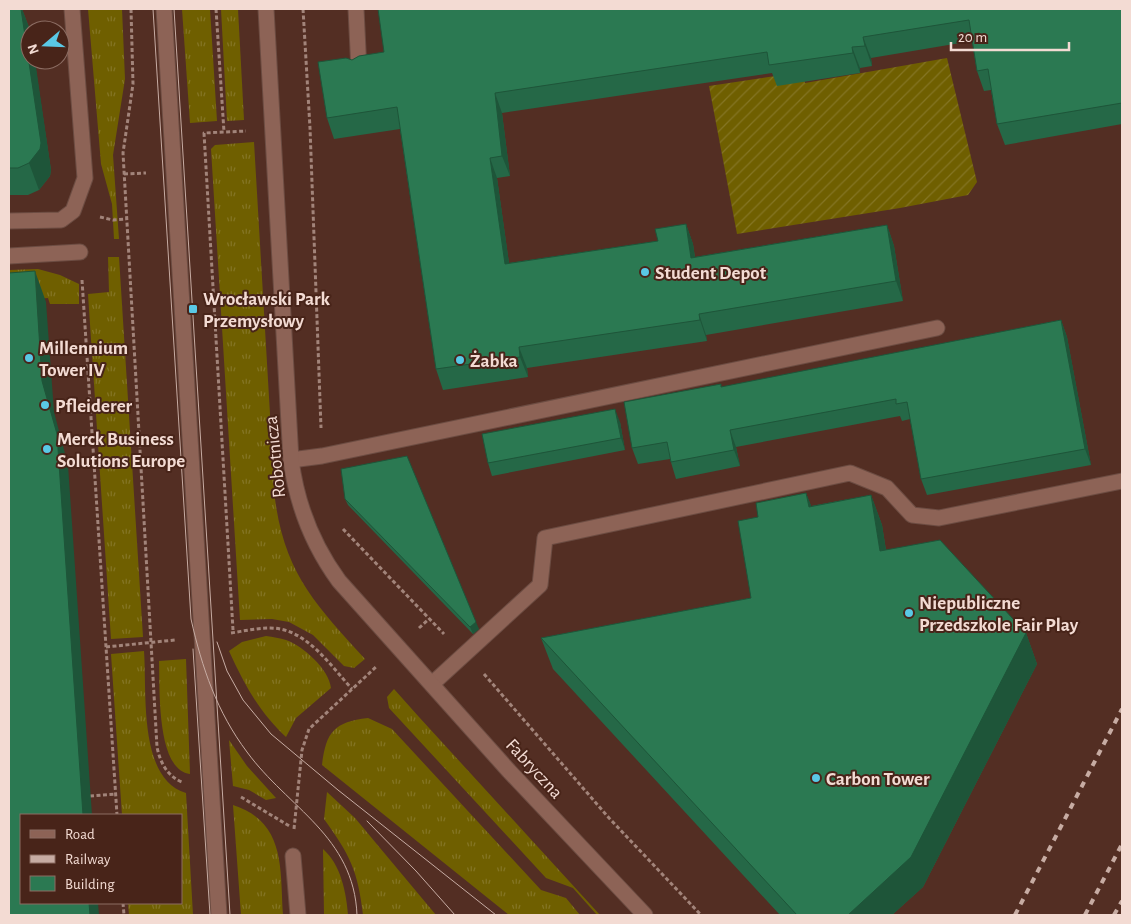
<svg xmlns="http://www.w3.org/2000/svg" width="1131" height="924" font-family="'Alegreya Sans',sans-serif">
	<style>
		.grass { fill: url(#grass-tufts) }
		.garden { fill: url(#garden-furrows) }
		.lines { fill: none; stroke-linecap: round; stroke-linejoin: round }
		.lane-casing { stroke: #6c4c42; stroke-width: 17 }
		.street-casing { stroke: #6c4c42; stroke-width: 17 }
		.secondary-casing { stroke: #6c4c42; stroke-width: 17 }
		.path { stroke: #a2847a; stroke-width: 3; stroke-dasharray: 4 2.5; stroke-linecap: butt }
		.lane { stroke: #8d6356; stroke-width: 15 }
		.street { stroke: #8d6356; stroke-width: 15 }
		.secondary { stroke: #8d6356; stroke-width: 15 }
		.tram { stroke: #c7aca3; stroke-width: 1 }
		.rail { stroke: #c7aca3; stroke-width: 4; stroke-dasharray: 6 6; stroke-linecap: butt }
		.wall { fill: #256847 }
		.shaded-wall { fill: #1e5539 }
		.building { fill: #2b7952; stroke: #1e5539 }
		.poi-dot { fill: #5ac8e5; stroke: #482419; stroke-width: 2 }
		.labels { text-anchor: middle; stroke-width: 4; stroke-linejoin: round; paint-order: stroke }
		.poi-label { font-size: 19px; font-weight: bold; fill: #f3dbd3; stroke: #482419; text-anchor: start }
		.street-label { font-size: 19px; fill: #f3dbd3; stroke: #482419 }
	</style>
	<defs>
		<pattern id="grass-tufts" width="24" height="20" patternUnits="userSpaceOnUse" patternTransform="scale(1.25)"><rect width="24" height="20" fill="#6f5f00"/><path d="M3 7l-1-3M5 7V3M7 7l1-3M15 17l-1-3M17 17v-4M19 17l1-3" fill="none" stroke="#847524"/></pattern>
		<pattern id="garden-furrows" width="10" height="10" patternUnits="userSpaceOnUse" patternTransform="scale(1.25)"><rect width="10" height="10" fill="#6f5f00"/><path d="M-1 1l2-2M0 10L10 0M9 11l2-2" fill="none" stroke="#847524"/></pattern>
	</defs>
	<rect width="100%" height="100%" fill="#532e23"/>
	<!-- grass -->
	<g class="grass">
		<polygon points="88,9 122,9 125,79 113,155 119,239 114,239 112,204 101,164"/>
		<polygon points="182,9 210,9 217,121 190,123"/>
		<polygon points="221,9 238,9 244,120 227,121"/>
		<path d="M254,142L275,499C285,574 316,605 365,659L354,668L344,666L313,635L289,622L272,619L240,620L211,149L215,145Z"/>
		<polygon points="108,257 119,257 143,637 111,639 88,294 109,292"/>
		<polygon points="38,269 60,275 79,284 79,304 50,304 48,298 9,301 9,270"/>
		<path d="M266,636C273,637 280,638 286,640C303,646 329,669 331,688L296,718L286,737C259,712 244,684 229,651L242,642Z"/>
		<path d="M144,651C147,692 138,779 186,793L193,915H129L128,903H181V815H122L111,654Z"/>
		<path d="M186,659L190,774C156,770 160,687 159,661Z"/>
		<polygon points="394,689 419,717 600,915 597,915 573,888 546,878 389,708 387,697"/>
		<path d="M368,718L392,729L541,890L566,898L580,915H509L322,765C326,732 334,722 368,718Z"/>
		<polygon points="229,740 247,766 276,798 266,800 249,790 233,786"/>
		<path d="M327,792L355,818L436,915H363C358,871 350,855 324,819Z"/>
		<path d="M233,805C286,822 280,869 283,915H241Z"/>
		<path d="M323,849C341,865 346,892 348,915H324Z"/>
	</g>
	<!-- garden -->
	<polygon class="garden" points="947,58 977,182 968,195 900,208 737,234 709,86 802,72 805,83"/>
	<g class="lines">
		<defs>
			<g id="lane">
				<polyline points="164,9 219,915"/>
				<polyline points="356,9 359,71"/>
				<polyline points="9,221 61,220 73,211 85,178 72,9"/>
				<polyline points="9,256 80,252"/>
				<polyline points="291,460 322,456 937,328"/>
				<polyline points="432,684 540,585 545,538 850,473 887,488 912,515 939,518 1122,481"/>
			</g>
			<polyline id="street" points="293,856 298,915"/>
			<path id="secondary" d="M266,9L291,460C297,506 312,544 339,581L509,771L645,915"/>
		</defs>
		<!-- lane casing -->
		<use href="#lane" class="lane-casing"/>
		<!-- street casing -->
		<use href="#street" class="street-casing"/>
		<!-- secondary casing -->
		<use href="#secondary" class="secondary-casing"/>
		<!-- path -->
		<g class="path">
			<path d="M131,9L133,84L123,153L157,747C160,762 167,776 182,782"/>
			<polyline points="216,9 224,132"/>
			<polyline points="303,9 310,128 321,428"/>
			<polyline points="124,174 146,173"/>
			<polyline points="100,217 113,220 126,219"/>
			<polyline points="82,280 117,815"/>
			<polyline points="343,529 444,634"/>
			<polyline points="419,628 429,619"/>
			<polyline points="233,630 204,133 246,131"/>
			<path d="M231,633C244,631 257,628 270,628C306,628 330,665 352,689"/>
			<polyline points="106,647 175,640"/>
			<polyline points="484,674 609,818 701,915"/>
			<polyline points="90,796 116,794"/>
			<polyline points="241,797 291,827"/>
			<polyline points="294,829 302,750 309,729 377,666"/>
			<polyline points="123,903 124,915"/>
		</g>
		<!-- lane -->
		<use href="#lane" class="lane"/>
		<!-- street -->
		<use href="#street" class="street"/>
		<!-- secondary -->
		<use href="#secondary" class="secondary"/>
		<!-- tram -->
		<g class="tram">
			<path d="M153,9L191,619C202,668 217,712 247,752C288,808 354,836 357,915"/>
			<polyline points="174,9 230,915"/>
			<polyline points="217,642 227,671 243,700 271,734 338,790 496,915"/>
			<polyline points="193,649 210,915"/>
			<polyline points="367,821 416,871 455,915"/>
		</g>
		<!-- rail -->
		<g class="rail">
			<polyline points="1015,915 1122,709"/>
			<polyline points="1085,915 1122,844"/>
			<polyline points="1114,915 1122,901"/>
		</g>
	</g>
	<!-- wall -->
	<g class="wall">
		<polygon points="9,9 22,9 30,30 51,170 50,176 39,190 28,195 9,195"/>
		<polygon points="1122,9 1122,124 1005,145 997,124 991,90 984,91 977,71 972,41 871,58 872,66 860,68 860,73 777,86 772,73 502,113 510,176 497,178 509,263 658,241 686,224 693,244 695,257 887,225 894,246 903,301 706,335 707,341 527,368 528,377 443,390 436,369 400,129 334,139 327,118 352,60"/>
		<polygon points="1061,320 1067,337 1091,465 927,495 921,479 910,419 902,421 900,416 736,447 740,466 676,479 670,459 638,464 632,448 722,387"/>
		<polygon points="620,422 625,450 492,476 488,463"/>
		<polygon points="806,493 811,506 871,495 882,525 886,550 1026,633 1037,664 923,887 892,915 780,915 553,669 541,638 751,598 758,517"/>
		<polygon points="345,499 479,629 473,634 348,505"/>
	</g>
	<!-- shaded-wall -->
	<g class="shaded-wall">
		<polygon points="21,9 22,9 30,30 30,60 35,60 51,170 50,176 39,190 29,163"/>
		<polygon points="863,37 871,58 872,66 865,46"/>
		<polygon points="852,47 860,68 860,73 853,53"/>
		<polygon points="495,93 502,113 510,176 502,156"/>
		<polygon points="490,158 497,178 512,284 505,264"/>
		<polygon points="686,224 693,244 698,279 691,258"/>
		<polygon points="887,225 894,246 903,301 896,281"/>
		<polygon points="35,271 46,302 54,412 68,465 92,815 83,815 42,381"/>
		<polygon points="699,314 706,335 707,341 700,320"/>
		<polygon points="1061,320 1067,337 1091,465 1085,449"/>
		<polygon points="519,347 527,368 528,377 520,357"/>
		<polygon points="615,409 620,422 625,450 621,438"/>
		<polygon points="730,430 736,447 740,466 734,450"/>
		<polygon points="806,493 818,523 809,507"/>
		<polygon points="871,495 882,525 891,582 880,551"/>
		<polygon points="476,622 479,629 473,634 470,627"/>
		<polygon points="1026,633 1037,664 923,887 892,915 848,915"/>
		<polygon points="89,903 98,903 99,915 90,915"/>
	</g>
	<!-- building -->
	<g class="building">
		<polygon points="9,9 21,9 41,143 40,149 29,163 18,168 9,168"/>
		<polygon points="378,9 1122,9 1122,103 997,124 988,69 977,71 969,20 863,37 865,46 852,47 853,53 769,65 767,52 495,93 502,156 490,158 505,264 658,241 655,229 686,224 691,258 887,225 896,281 699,314 700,320 519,347 520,357 436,369 397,107 327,118 318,62 346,58 352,60 359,56 384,52"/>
		<polygon points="35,271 42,381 57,434 83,815 21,815 21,903 89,903 90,915 9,915 9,273"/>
		<polygon points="1061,320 1085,449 921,479 907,402 896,404 896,399 730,430 734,450 671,462 667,442 632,448 624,402 721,384 721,387"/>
		<polygon points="615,409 621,438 488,463 482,434"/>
		<polygon points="407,456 476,622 470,627 345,499 341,469"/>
		<polygon points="806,493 809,507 871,495 880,551 940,540 1026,633 911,857 848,915 797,915 541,638 751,598 738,521 758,517 756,503"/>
	</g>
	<!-- markers -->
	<g class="poi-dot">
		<circle cx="645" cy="272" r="5"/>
		<rect x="188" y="304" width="10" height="10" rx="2.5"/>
		<circle cx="29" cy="358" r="5"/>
		<circle cx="460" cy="360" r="5"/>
		<circle cx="45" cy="405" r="5"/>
		<circle cx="47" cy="449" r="5"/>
		<circle cx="909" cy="613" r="5"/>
		<circle cx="816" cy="778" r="5"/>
	</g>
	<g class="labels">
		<!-- poi labels -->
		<g class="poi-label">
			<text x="655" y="279">Student Depot</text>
			<text x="203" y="305">Wrocławski Park<tspan x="203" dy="22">Przemysłowy</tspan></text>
			<text x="39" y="354">Millennium<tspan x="39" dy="22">Tower IV</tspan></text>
			<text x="470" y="367">Żabka</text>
			<text x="55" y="412">Pfleiderer</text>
			<text x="57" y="445">Merck Business<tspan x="57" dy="22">Solutions Europe</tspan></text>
			<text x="919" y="609">Niepubliczne<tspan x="919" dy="22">Przedszkole Fair Play</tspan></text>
			<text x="826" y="785">Carbon Tower</text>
		</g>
		<!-- street labels -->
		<g class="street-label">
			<text transform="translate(274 457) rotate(-96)" y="7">Robotnicza</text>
			<text transform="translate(535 768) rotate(47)" y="7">Fabryczna</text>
		</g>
	</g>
	<!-- border -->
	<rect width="1131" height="924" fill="none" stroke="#f3dbd3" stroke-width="20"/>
	<!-- legend -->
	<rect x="20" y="814" width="162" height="90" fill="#482419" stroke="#8c6d63"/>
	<rect x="30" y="830" width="25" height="8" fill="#8d6356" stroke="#8c6d63"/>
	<text x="65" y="839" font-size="15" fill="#f3dbd3">Road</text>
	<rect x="30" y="855" width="25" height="8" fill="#c7aca3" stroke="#8c6d63"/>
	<text x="65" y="864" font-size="15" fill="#f3dbd3">Railway</text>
	<rect x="30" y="876" width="25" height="15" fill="#2b7952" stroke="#8c6d63"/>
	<text x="65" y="889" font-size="15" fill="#f3dbd3">Building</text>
	<!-- north arrow -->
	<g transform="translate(45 45) rotate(251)"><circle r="24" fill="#482419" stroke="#8c6d63"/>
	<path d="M0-4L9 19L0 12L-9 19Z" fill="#5ac8e5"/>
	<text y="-8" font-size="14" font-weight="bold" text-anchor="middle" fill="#f3dbd3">N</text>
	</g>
	<!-- scale -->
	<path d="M951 42v8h118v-8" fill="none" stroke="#f3dbd3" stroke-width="2.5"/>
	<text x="958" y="42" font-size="15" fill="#f3dbd3" stroke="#482419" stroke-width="4" paint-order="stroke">20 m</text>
</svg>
